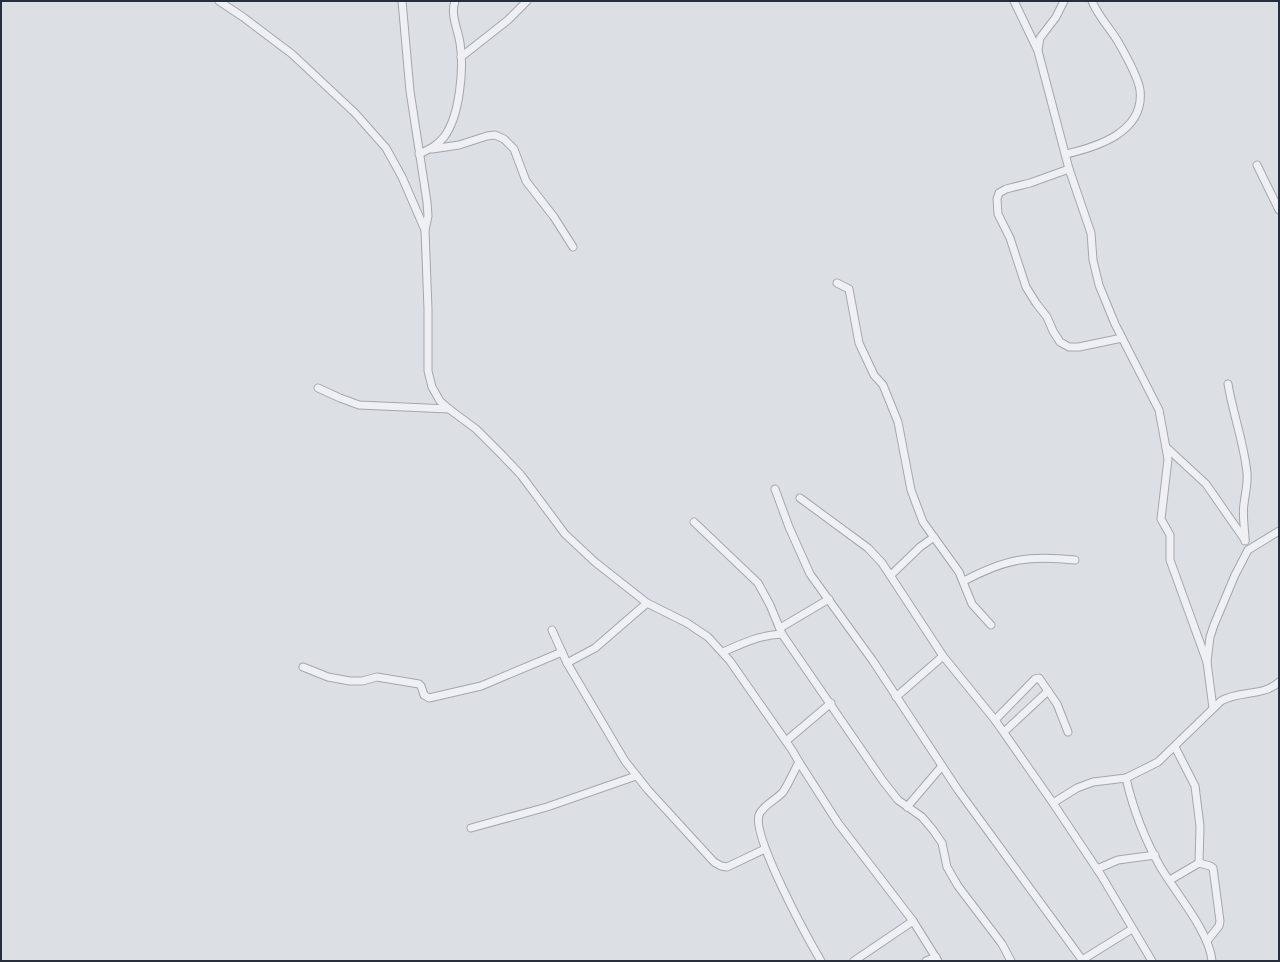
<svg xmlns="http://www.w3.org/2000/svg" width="1280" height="962" font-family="'Fira Sans',sans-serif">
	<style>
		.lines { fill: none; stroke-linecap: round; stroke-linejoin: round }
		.minor-casing { stroke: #a2a7af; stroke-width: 9 }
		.minor { stroke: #eef0f4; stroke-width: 7 }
	</style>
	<rect width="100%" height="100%" fill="#dce0e5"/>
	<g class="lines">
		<defs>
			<g id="minor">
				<path d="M219,1L243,17L292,54L355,113L386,148L402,177L425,230L428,309V371L432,387L440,401L449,409L476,429L503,456L521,475L565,534L595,562L647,603L687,623L708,637L730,661L792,750L799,762C794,771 789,783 783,792C776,800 763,805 759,815C752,837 808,939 821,961"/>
				<polyline points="402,1 410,91 427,202 428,216 425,230"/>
				<polyline points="1014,1 1038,51 1069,169 1091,233 1093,260 1099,285 1115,324 1159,410 1168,459 1161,519 1170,535 1170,560 1207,662"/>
				<polyline points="1038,50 1040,38 1056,17 1064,1"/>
				<polyline points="461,57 508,20 527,1"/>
				<polyline points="432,149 459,145 487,136 495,135 504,139 514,149 526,181 554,217 573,247"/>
				<path d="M419,154C428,150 437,146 444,137C460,116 464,68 460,43C458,29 450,15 455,1"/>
				<path d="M1066,154C1097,147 1145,132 1140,90C1138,76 1124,52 1117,40C1109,27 1098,16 1092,1"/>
				<polyline points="1257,165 1279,210"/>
				<polyline points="1069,169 1030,183 1006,189 999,193 997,199 998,214 1010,238 1026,287 1036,303 1047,317 1053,331 1060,342 1069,347 1079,347 1122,338"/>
				<polyline points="837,283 849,289 859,343 874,375 883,385 898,422 911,490 923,522 959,572 972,604 991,625"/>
				<path d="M1228,384C1233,414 1244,443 1247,473C1248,484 1245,494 1244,504C1242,515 1245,529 1245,541"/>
				<polyline points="318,388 340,398 359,405 449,409"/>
				<polyline points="1166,447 1206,484 1245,540"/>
				<polyline points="775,489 789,527 810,574 873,661 958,790 1083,961"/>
				<polyline points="800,498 868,548 882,563 943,656 995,720 1053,803 1101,875 1152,961"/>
				<polyline points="694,522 758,583 770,605 782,634 883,781 898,800 922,817 933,830 942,843 947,867 958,886 1002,944 1011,961"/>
				<polyline points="891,575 920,547 934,537"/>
				<path d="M964,581C1005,559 1029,555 1075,560"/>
				<polyline points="780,628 829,599"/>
				<polyline points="552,630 567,663 625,761 648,790 714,862 721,866 727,867 765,849"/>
				<path d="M723,652C743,643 760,635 782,634"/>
				<polyline points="567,663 595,648 647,603"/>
				<polyline points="303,667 328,677 350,681 362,681 377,677 419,684 421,686 424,695 429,698 481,686 562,652"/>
				<polyline points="896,697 943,656"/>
				<polyline points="1213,708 1207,662 1210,637 1214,625 1235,575 1248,550 1279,531"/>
				<polyline points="995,720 1035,679 1039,678 1057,704 1068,732"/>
				<polyline points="1004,732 1048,691"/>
				<polyline points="786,741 831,703"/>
				<polyline points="1175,747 1195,786 1200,826 1199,863"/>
				<polyline points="799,762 838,823 913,921 938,961"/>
				<path d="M1126,778C1133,809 1145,840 1161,868C1176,893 1210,933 1212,961"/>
				<path d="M1053,803L1077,788L1093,782L1126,778L1158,762L1221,701C1239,690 1263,697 1279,682"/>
				<polyline points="907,807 942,766"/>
				<polyline points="471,828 547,807 636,776"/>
				<polyline points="1097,869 1118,860 1155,855"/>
				<polyline points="1170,880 1199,863 1210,866 1213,868 1220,921 1219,926 1207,941"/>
				<polyline points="1082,960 1132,929"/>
				<polyline points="854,961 913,921"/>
				<polyline points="926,961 936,957"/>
			</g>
		</defs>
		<!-- minor casing -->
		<use href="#minor" class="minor-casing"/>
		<!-- minor -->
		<use href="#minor" class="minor"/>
	</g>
	<!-- border -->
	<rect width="1280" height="962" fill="none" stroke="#262f3b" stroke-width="4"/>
</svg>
